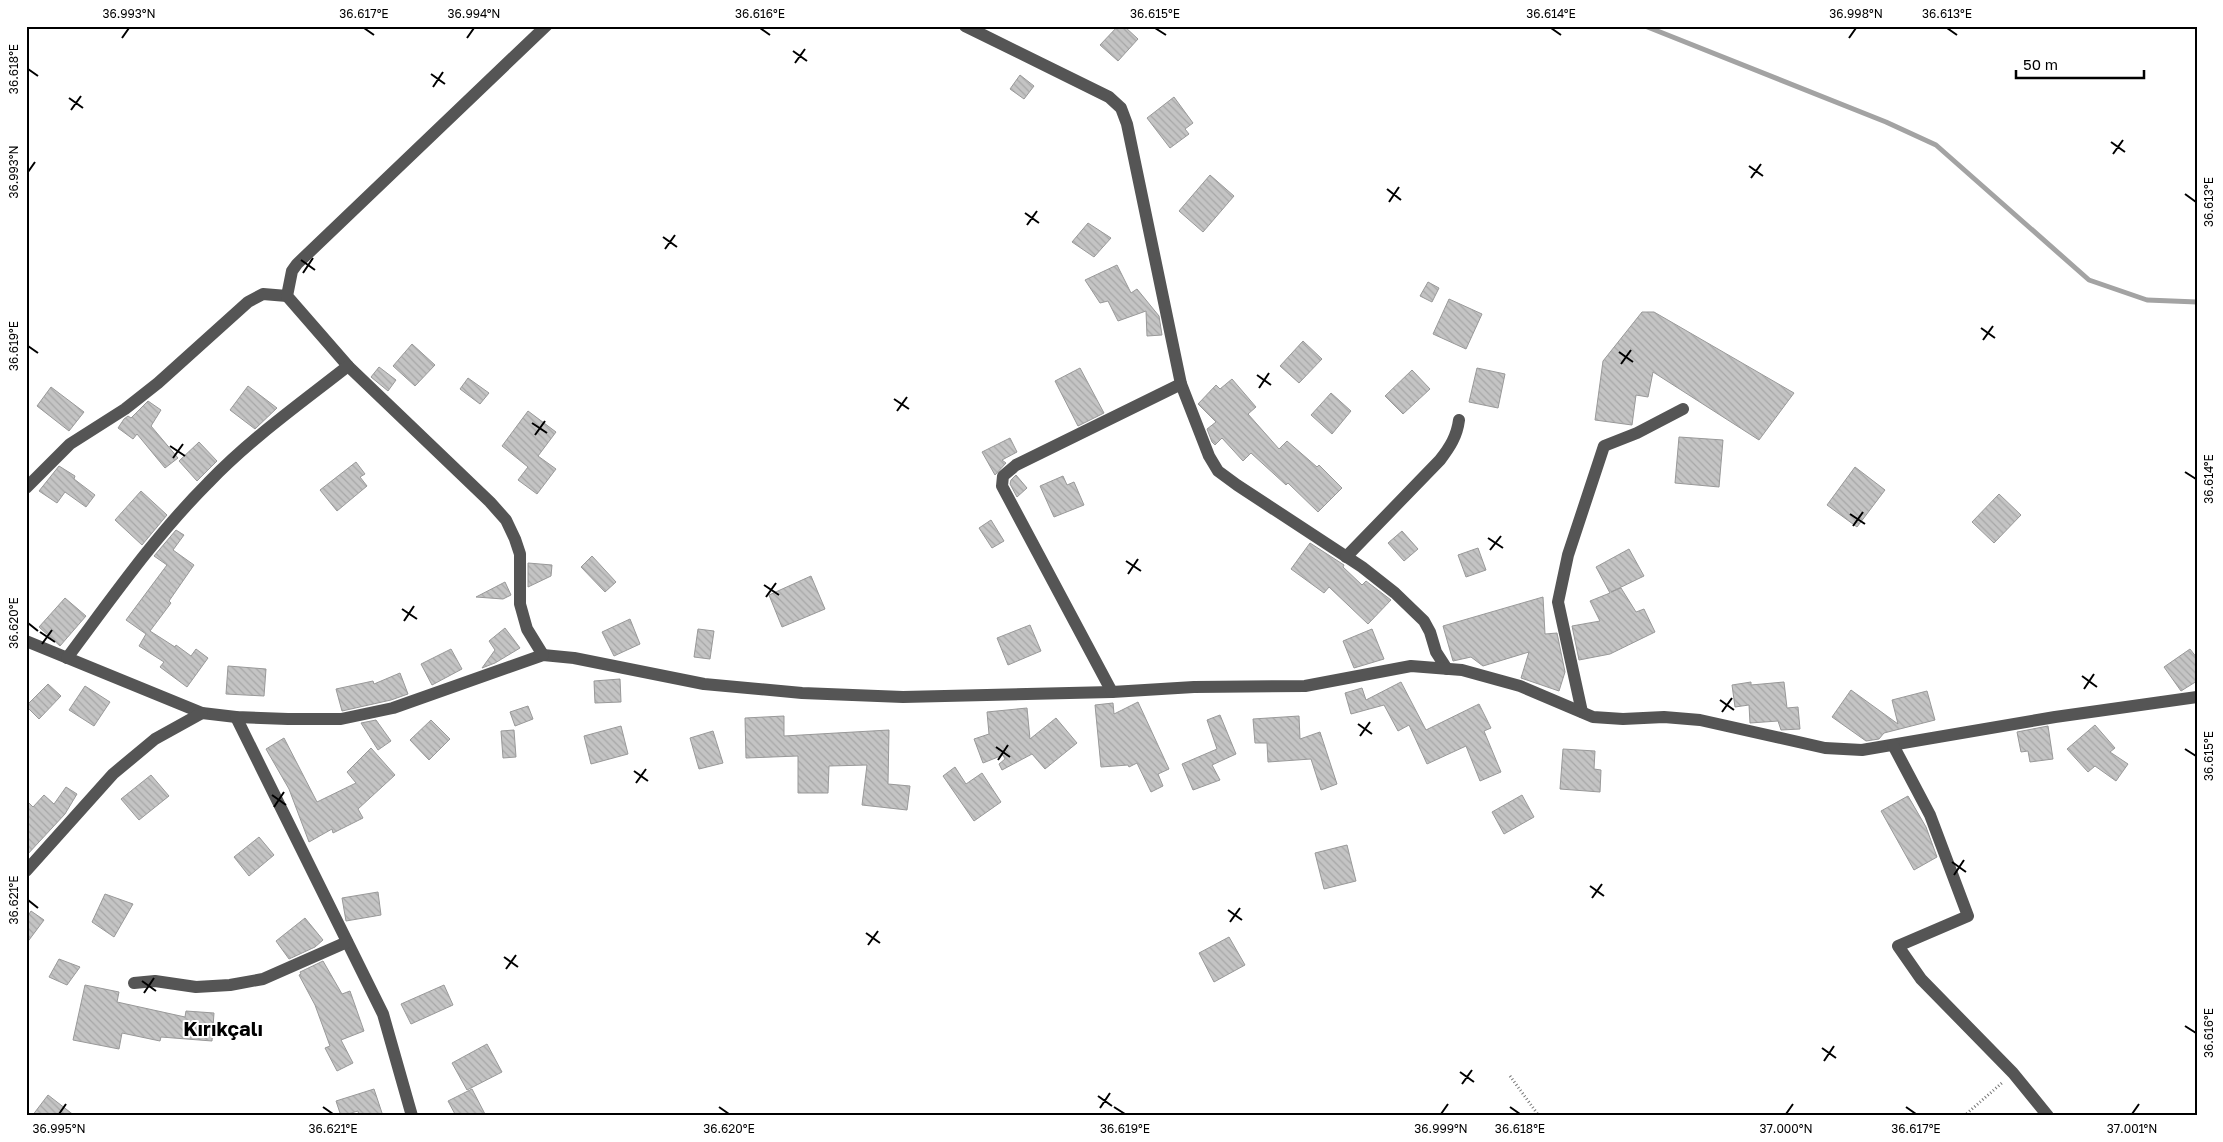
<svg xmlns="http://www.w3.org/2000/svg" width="2223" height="1142" font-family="'Golos Text',sans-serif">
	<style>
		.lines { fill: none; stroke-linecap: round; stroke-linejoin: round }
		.stream { stroke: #a3a3a3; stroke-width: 5 }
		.building { fill: url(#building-back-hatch); stroke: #999 }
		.path { stroke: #777; stroke-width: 3; stroke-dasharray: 1 2.5; stroke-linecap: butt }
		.minor { stroke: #555; stroke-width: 12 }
		.ticks { fill: none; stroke: #000; stroke-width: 2 }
		.labels { text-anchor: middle; stroke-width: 4; stroke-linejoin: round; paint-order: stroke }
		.quarter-label { font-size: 20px; font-weight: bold; fill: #000; stroke: #fff }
		.neatline { fill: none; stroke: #000; stroke-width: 2 }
		.ticks-label { font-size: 12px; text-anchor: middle; fill: #000 }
	</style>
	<defs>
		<pattern id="building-back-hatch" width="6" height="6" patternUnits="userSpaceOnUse" patternTransform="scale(1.25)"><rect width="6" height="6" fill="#c4c4c4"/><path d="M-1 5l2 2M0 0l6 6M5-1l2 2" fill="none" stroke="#a7a7a7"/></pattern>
	</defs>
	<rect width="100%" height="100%" fill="#fff"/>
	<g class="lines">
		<!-- stream -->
		<polyline class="stream" points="1645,26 1886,122 1936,145 2089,280 2147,300 2197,302"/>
	</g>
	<!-- building -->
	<g class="building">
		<polygon points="1118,26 1124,26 1138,39 1118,61 1100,45"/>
		<polygon points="1020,75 1034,86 1024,99 1010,89"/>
		<polygon points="1174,97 1193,123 1185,129 1189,134 1170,148 1147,118"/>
		<polygon points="1210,175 1234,196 1203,232 1179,211"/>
		<polygon points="1088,223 1111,238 1094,257 1072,242"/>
		<polygon points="1117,265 1131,293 1137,289 1159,316 1162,335 1147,336 1146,311 1118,321 1108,301 1100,303 1085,280"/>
		<polygon points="1428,282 1439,288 1432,302 1420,296"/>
		<polygon points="1449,299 1482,314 1466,349 1433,334"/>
		<polygon points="1642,312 1654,312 1794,393 1759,440 1653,372 1648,397 1636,395 1632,425 1595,420 1603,361"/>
		<polygon points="1303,341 1322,359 1299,383 1280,366"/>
		<polygon points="412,344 435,365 415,386 393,366"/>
		<polygon points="379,367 396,380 388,391 371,377"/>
		<polygon points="1080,368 1104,413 1078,426 1055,381"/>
		<polygon points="1477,368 1505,374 1498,408 1469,402"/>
		<polygon points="1412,370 1430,389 1403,414 1385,396"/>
		<polygon points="468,378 489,393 480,404 460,389"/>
		<polygon points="1232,379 1256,407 1248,414 1279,449 1287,441 1317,467 1319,465 1342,488 1318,512 1288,483 1286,485 1251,453 1243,461 1222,438 1215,445 1212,442 1207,429 1216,422 1198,404 1216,385 1220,389"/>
		<polygon points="248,386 277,408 255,429 230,410"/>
		<polygon points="51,387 84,412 69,431 37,406"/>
		<polygon points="1331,393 1351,411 1332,434 1311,415"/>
		<polygon points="148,401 161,410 151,426 178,458 165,468 137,434 133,439 118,428 124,419 128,416 131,418"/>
		<polygon points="528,411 556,432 538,456 556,469 537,494 518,480 528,467 502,446"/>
		<polygon points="1679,437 1723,440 1719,487 1675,483"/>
		<polygon points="1010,438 1017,452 1002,460 1006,463 995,475 982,452"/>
		<polygon points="199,442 217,461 197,481 179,461"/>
		<polygon points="356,462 365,474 360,477 367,486 337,511 320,490"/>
		<polygon points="59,466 75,476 74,479 95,495 86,507 65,492 57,503 39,491"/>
		<polygon points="1855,467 1885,490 1857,527 1827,505"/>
		<polygon points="1016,475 1027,488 1017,497 1010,484 1011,480"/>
		<polygon points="1063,476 1067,485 1074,482 1084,505 1054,517 1040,486"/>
		<polygon points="141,491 167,515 142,545 115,520"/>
		<polygon points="1999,494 2021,515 1994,543 1972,522"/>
		<polygon points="991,520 1004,541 992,548 979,528"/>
		<polygon points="176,530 184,535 173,550 194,565 169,601 171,603 150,631 175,647 176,645 191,656 196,649 208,658 187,687 160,667 164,662 139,646 146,634 126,620 167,565 154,556"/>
		<polygon points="1402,531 1418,549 1404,561 1388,543"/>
		<polygon points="1310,543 1344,565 1343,567 1362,585 1366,581 1391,600 1368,624 1329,587 1324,593 1291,569"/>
		<polygon points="1478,548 1486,570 1466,577 1458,555"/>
		<polygon points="1629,549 1644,576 1611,592 1621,588 1636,612 1644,609 1655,632 1610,654 1579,660 1572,626 1600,621 1590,601 1610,593 1596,567"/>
		<polygon points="592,556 616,582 605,592 581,567"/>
		<polygon points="528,563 552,565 551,576 528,587"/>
		<polygon points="811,576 825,609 782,627 769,595"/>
		<polygon points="505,582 511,595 503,599 476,597"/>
		<polygon points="1543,597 1545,634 1557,633 1565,672 1559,691 1521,678 1529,652 1483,666 1471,657 1453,661 1443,626"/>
		<polygon points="65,598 86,616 60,646 39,627"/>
		<polygon points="630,619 640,644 614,656 602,632"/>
		<polygon points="1030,625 1041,651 1008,665 997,638"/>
		<polygon points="505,628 520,648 495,663 482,668 495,650 489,641"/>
		<polygon points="698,629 714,631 710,659 694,657"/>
		<polygon points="1372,629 1384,659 1354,668 1343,641"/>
		<polygon points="451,649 462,669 432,685 421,664"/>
		<polygon points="2190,649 2197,658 2197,681 2181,691 2164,667"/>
		<polygon points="228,666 266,669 264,696 226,694"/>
		<polygon points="400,673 408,694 391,700 342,711 336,689 373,681 374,684"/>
		<polygon points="620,679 621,702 595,703 594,681"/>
		<polygon points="1401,682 1426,730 1479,704 1491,728 1484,731 1501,772 1480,781 1466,746 1427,764 1409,725 1398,731 1384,705 1351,714 1345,693 1362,688 1366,700"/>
		<polygon points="1751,682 1751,685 1784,682 1787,708 1798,707 1800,729 1781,730 1778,721 1750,723 1749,705 1735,707 1732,685"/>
		<polygon points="48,684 61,696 39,719 26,706"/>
		<polygon points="85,686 110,702 94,726 69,710"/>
		<polygon points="1851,690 1898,724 1892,700 1927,691 1935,720 1884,733 1879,739 1866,741 1832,717"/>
		<polygon points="1138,702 1169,769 1158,774 1163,786 1151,792 1137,763 1129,767 1128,765 1101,767 1095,705 1113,703 1114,714"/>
		<polygon points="528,706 533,719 515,726 510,712"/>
		<polygon points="1027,708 1030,739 1056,718 1077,743 1045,769 1032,754 1002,770 999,764 1005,759 1003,755 983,763 974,739 989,734 987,712"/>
		<polygon points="1220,715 1236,754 1212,765 1220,780 1193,790 1182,764 1217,749 1207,720"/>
		<polygon points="784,716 784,736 889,730 888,784 910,786 907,810 862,805 867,765 829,766 828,793 798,793 798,756 746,758 745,718"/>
		<polygon points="1299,716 1300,739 1320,732 1337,784 1321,790 1311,759 1268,762 1267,743 1255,743 1253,719"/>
		<polygon points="376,720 391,741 378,750 361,723"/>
		<polygon points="431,720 450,739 429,760 410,740"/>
		<polygon points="2095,725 2115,748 2110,752 2128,764 2116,781 2095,766 2088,772 2067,749"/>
		<polygon points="621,726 628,754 591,764 584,736"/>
		<polygon points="2048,726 2053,759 2030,762 2028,751 2021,752 2017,732"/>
		<polygon points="514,730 516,757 503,758 501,731"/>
		<polygon points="713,731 723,763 699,769 690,738"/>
		<polygon points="284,738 317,802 356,783 347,772 371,748 395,775 358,809 363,818 333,833 332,829 309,842 289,789 266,749"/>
		<polygon points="1563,749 1595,751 1594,769 1601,770 1600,792 1560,789"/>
		<polygon points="955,767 966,784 982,773 1001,802 974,821 943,776"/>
		<polygon points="151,775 169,796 139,820 121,799"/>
		<polygon points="66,787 77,794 65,814 26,856 26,800 33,807 44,795 54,804"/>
		<polygon points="1522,795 1534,817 1504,834 1492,812"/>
		<polygon points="1908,796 1926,827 1937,857 1914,870 1881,811"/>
		<polygon points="259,837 274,855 249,876 234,857"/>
		<polygon points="1347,845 1356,881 1324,889 1315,853"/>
		<polygon points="378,892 381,915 346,921 342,898"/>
		<polygon points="105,894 133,904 114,937 92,922"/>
		<polygon points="31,911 44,920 26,944 26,919"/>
		<polygon points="305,918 323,940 315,947 289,959 276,941"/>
		<polygon points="1229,937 1245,965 1214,982 1199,953"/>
		<polygon points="59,959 80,967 67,985 49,977"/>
		<polygon points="323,961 342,994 350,991 364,1031 341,1040 353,1063 337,1071 325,1048 330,1046 315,1005 299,975 301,974 300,972"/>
		<polygon points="85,985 119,992 117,1002 185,1017 186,1011 214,1013 212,1041 161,1037 160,1041 122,1033 119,1049 73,1040"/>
		<polygon points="444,985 453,1005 411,1024 401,1004"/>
		<polygon points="487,1044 502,1072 467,1090 452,1063"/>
		<polygon points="374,1089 383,1116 359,1116 358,1111 341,1116 336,1101"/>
		<polygon points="472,1089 486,1116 456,1116 448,1101"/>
		<polygon points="48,1095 75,1116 32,1116"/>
	</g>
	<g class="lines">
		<!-- path -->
		<g class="path">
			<polyline points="1510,1076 1539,1116"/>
			<polyline points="1964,1116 2003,1082"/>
		</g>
		<!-- minor -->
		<g class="minor">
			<polyline points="965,26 1109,97 1121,108 1127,124 1181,384 1209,456 1218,471 1237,485 1362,567 1395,593 1424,621 1430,632 1436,652 1447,669"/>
			<polyline points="26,488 70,444 125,409 158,383 248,302 263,294 287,296"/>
			<path d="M1346,557L1440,460C1450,447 1457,436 1459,420"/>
			<polyline points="26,641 202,713 236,717 288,719 341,719 393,708 543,655 574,658 704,684 802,693 903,697 1112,692 1194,687 1305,686 1411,666 1462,670 1520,686 1593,717 1623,719 1664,717 1700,720 1825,748 1862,750 2055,717 2197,697"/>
			<polyline points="543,655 527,629 520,604 520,554 515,539 506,520 490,502 348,366 287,296 292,271 297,264 546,26"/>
			<path d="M67,658C112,598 155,536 208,483C250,439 301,403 348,366"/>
			<polyline points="1112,692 1002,486 1003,476 1016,465 1181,384"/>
			<polyline points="1582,712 1558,602 1568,555 1604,446 1637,433 1683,409"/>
			<polyline points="236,717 383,1014 412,1116"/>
			<polyline points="1893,745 1930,815 1968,916 1898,946 1921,979 2013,1073 2048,1116"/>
			<polyline points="26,871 113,774 155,739 202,713"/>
			<polyline points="134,983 155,981 196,987 230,985 263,979 347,942"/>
		</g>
	</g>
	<!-- ticks -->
	<path class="ticks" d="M364,28L374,35M760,28L770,35M1155,28L1166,35M1551,28L1561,35M1947,28L1957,35M122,38L129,28M467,38L474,28M1849,38L1856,28M793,51L807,61M795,63L805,49M28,69L38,76M431,74L445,84M433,87L443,72M69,98L83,108M71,110L81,96M2111,142L2125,152M2113,154L2123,140M1749,166L1763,176M28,172L35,162M1751,178L1761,164M1387,189L1401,200M2185,194L2196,202M1389,202L1399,187M1025,213L1039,223M1027,225L1037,211M663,237L677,247M665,249L675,235M301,260L315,270M303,273L313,258M1981,328L1995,338M1983,340L1993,326M28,346L38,353M1619,352L1633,362M1621,364L1631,350M1257,375L1271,385M1259,388L1269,373M894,399L909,409M897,411L907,397M532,423L547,433M535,435L545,421M170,446L185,456M173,458L183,444M2185,472L2196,479M1850,514L1865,524M1853,526L1863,512M1488,538L1503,548M1490,550L1501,536M1126,561L1141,571M1128,574L1138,559M764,585L779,595M766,597L776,583M402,609L417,619M404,621L414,606M28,623L38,631M40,632L55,642M42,644L52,630M2082,676L2097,687M2084,689L2094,674M1720,700L1734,710M1722,712L1732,698M1358,724L1372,734M1360,736L1370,722M996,747L1010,757M2185,749L2196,756M998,760L1008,745M634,771L648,781M636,783L646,769M272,795L286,805M274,807L284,792M1952,862L1966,872M1954,875L1964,860M1590,886L1604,896M1592,898L1602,884M28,900L38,908M1228,910L1242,920M1230,922L1240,908M866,933L880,943M868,945L878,931M504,957L518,967M506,969L516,955M142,981L156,991M144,993L154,978M2185,1026L2196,1033M1822,1048L1836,1058M1824,1061L1834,1046M1460,1072L1474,1082M1462,1084L1472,1070M1098,1096L1112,1106M323,1107L333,1114M719,1107L729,1114M1114,1107L1125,1114M1510,1107L1520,1114M1906,1107L1916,1114M1100,1108L1110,1093M59,1114L66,1104M1441,1114L1448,1104M1786,1114L1793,1104M2132,1114L2139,1104"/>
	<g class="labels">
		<!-- quarter labels -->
		<g class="quarter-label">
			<text x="223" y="1036">Kırıkçalı</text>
		</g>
	</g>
	<!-- border -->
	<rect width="2223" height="1142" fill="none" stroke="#ffffff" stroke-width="55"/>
	<!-- scale -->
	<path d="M2016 70v8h128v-8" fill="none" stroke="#000000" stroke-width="2.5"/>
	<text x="2023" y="70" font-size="15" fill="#000000" stroke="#ffffff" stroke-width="4" paint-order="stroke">50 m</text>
	<rect x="28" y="28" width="2168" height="1086" class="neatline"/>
	<g class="ticks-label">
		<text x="129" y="18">36.993°N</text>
		<text x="364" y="18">36.617°E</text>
		<text x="474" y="18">36.994°N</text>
		<text x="760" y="18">36.616°E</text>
		<text x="1155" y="18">36.615°E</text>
		<text x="1551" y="18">36.614°E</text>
		<text x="1856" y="18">36.998°N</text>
		<text x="1947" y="18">36.613°E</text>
		<text transform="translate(14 69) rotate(-90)" y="4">36.618°E</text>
		<text transform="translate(14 172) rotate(-90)" y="4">36.993°N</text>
		<text transform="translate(2209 202) rotate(-90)" y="4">36.613°E</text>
		<text transform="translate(14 346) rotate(-90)" y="4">36.619°E</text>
		<text transform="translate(2209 479) rotate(-90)" y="4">36.614°E</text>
		<text transform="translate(14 623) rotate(-90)" y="4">36.620°E</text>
		<text transform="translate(2209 756) rotate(-90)" y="4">36.615°E</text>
		<text transform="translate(14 900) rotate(-90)" y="4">36.621°E</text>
		<text transform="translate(2209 1033) rotate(-90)" y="4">36.616°E</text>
		<text x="59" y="1133">36.995°N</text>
		<text x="333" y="1133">36.621°E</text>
		<text x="729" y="1133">36.620°E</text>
		<text x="1125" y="1133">36.619°E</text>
		<text x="1441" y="1133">36.999°N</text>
		<text x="1520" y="1133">36.618°E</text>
		<text x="1786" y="1133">37.000°N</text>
		<text x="1916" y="1133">36.617°E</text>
		<text x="2132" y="1133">37.001°N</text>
	</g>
</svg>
